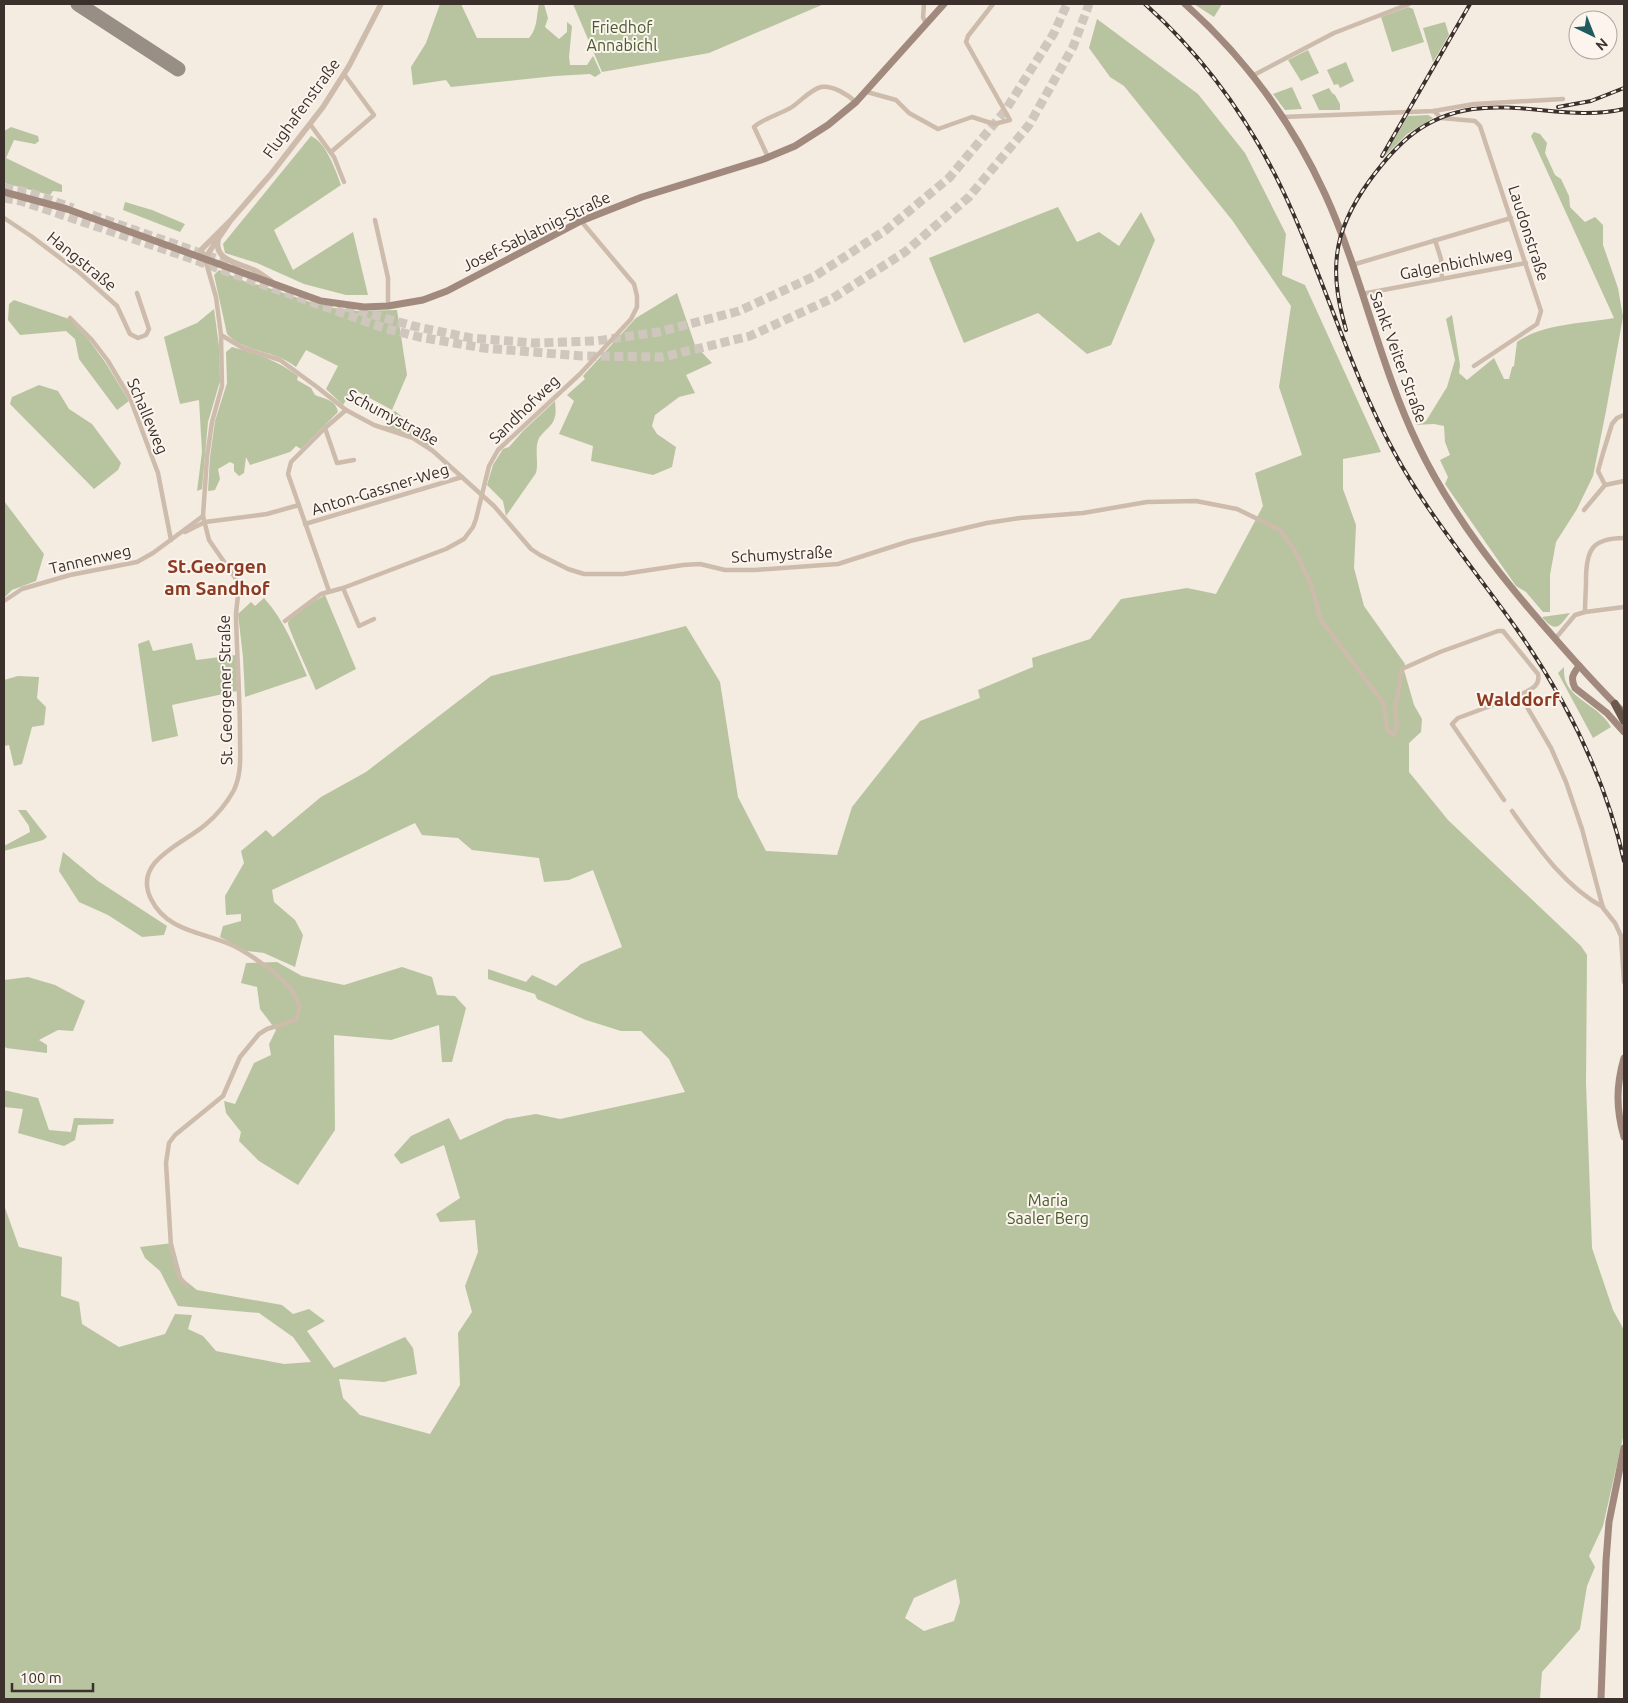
<svg xmlns="http://www.w3.org/2000/svg" width="1628" height="1703" font-family="Ubuntu,sans-serif">
	<style>
		.green { fill: #b8c4a0; fill-rule: evenodd }
		.lines { fill: none; stroke-linecap: round; stroke-linejoin: round }
		.taxiway { stroke: #988e86; stroke-width: 15 }
		.motorway-tunnel { stroke: #cfc6bd; stroke-width: 9; stroke-dasharray: 9 4.5; stroke-linecap: butt }
		.minor { stroke: #cdbbac; stroke-width: 4.5 }
		.tertiary { stroke: #cdbbac; stroke-width: 5.5 }
		.secondary { stroke: #a18a7d; stroke-width: 7 }
		.trunk { stroke: #6c584f; stroke-width: 8 }
		.rail-casing { stroke: #3b302b; stroke-width: 4 }
		.rail { stroke: #fbf5ee; stroke-width: 2; stroke-dasharray: 5.5; stroke-linecap: butt }
		.labels { text-anchor: middle; stroke-width: 4; stroke-linejoin: round; paint-order: stroke }
		.park-label { font-size: 16px; fill: #4a5a2e; stroke: #fbf5ee }
		.street-label { font-size: 16px; fill: #3b302b; stroke: #fbf5ee }
		.quarter-label { font-size: 19px; font-weight: bold; fill: #8c3b22; stroke: #fbf5ee }
	</style>
	<rect width="100%" height="100%" fill="#f4ebe1"/>
	<!-- green -->
	<g class="green">
		<path d="M440,4H461L477,38H529C538,27 536,17 539,4H544L548,18L545,27L559,39L567,32V22L572,26L569,57L570,65H587L593,56L601,73L595,77L590,74L555,76L451,87L446,80L413,85L411,67L426,43Z"/>
		<polygon points="573,4 824,4 709,53 602,72"/>
		<polygon points="1194,4 1222,4 1214,17"/>
		<polygon points="1408,7 1413,9 1424,42 1392,52 1381,17"/>
		<path d="M1097,19L1198,94L1245,153L1286,234L1282,275L1305,285L1381,452L1343,459V489L1356,525L1354,568L1364,606L1405,664L1404,670L1414,705L1422,719L1421,732L1409,743V772L1448,820L1581,946L1587,955L1586,1083L1592,1248L1613,1310L1624,1330V1433L1603,1526L1589,1556L1595,1567L1587,1586L1580,1629L1542,1672L1540,1699H4V1205L19,1247L62,1257L61,1296L79,1302L82,1324L119,1347L165,1334L175,1314L192,1315L188,1329L203,1336L216,1351L284,1364L311,1362L293,1337L259,1313L178,1306L160,1271L145,1258L140,1247L173,1243L182,1278L197,1290L282,1305L293,1314L309,1309L325,1321L307,1331L334,1368L405,1337L413,1348L417,1374L384,1382L339,1379L343,1398L360,1415L430,1434L460,1385L458,1333L472,1312L465,1286L478,1252L475,1220L440,1222L436,1214L460,1198L444,1145L401,1164L394,1155L411,1136L449,1118L460,1140L506,1119L536,1114L560,1119L685,1092L669,1059L641,1031H621L586,1020L537,999L535,994L488,979V969L526,982L532,975L556,986L581,964L622,947L593,870L569,880L544,882L539,858L472,850L458,838L422,835L415,823L272,890L274,902L295,920L303,935L295,967L264,953L247,951L220,937L223,926L241,921V914L226,915L225,896L244,863L241,851L266,830L273,837L321,797L366,772L491,676L686,626L720,682L738,797L766,851L837,855L852,807L920,721L980,698L978,690L1033,667L1032,658L1090,639L1121,599L1187,588L1216,594L1263,506L1255,473L1302,455L1279,387L1291,306L1232,220L1124,86L1110,77L1089,48ZM956,1579L960,1602L954,1621L924,1631L905,1618L914,1598Z"/>
		<polygon points="1445,22 1449,35 1433,62 1423,28"/>
		<polygon points="1308,50 1319,73 1301,81 1288,60"/>
		<polygon points="1346,62 1354,81 1340,88 1338,84 1334,85 1327,70"/>
		<polygon points="1292,87 1302,109 1285,110 1273,94"/>
		<polygon points="1329,88 1332,93 1335,95 1340,104 1340,110 1319,110 1312,95"/>
		<polygon points="1428,115 1433,118 1407,134 1382,159 1408,116"/>
		<polygon points="11,127 38,136 39,141 35,144 14,140 6,158 62,185 62,192 53,191 50,195 4,183 4,131"/>
		<path d="M1534,132L1540,134L1547,143L1545,153L1555,175L1561,179L1569,196L1570,207L1585,222L1595,217L1603,225V245L1618,288L1623,317L1606,411L1593,476L1577,509L1556,542L1550,575V612H1543L1526,592L1516,586L1445,484L1448,477L1440,460L1450,455L1445,442L1444,426L1434,424L1415,425L1426,421L1447,387L1455,360L1446,319L1452,315L1460,365L1459,373L1467,380L1494,358L1504,379H1509L1512,367L1514,366L1517,342C1544,323 1582,324 1614,318L1531,136Z"/>
		<path d="M311,136C326,142 336,171 341,185L274,230L293,270L353,232L368,295H346L304,284L257,263L225,253L223,244Z"/>
		<polygon points="125,202 152,210 185,224 180,232 123,210"/>
		<polygon points="1058,207 1077,242 1099,232 1119,246 1141,212 1155,240 1111,345 1087,354 1038,313 964,343 929,258"/>
		<path d="M219,270L251,284L260,285L307,301L334,308L358,311L397,310L407,375L392,410L353,389L343,405L326,389L338,366L306,350L296,367C274,349 244,353 227,334L214,275Z"/>
		<polygon points="677,293 695,345 712,363 686,375 695,393 679,397 655,415 652,426 657,434 676,447 672,467 653,475 591,461 593,446 559,434 574,401 567,395 585,379 583,376 636,318"/>
		<polygon points="14,300 69,319 89,340 105,362 129,401 117,410 79,359 75,339 66,331 20,335 8,320 9,304"/>
		<polygon points="214,309 219,346 220,381 208,422 202,489 197,491 202,452 199,400 180,404 164,337 197,323"/>
		<path d="M232,347C257,354 276,360 298,376L297,380L311,388L315,395C325,399 336,400 338,412L301,449L296,446L290,452L250,465L246,457L244,473L239,476L234,471V464L230,462L218,469L220,479L215,490L208,491L210,457L215,421L227,383L226,352Z"/>
		<polygon points="39,385 58,391 69,409 92,424 121,463 118,470 94,489 10,404 12,397"/>
		<path d="M555,401C556,413 557,420 547,429C544,432 541,435 539,438C534,449 539,462 536,473L506,516L503,501L487,485L493,465L503,449L509,447L523,431Z"/>
		<path d="M395,411L410,423L436,438V442L434,441L430,447C416,437 402,431 385,427L390,414Z"/>
		<polygon points="4,501 44,554 36,581 12,590 4,598"/>
		<path d="M325,595L356,669L316,690C313,682 287,626 288,623C290,614 317,600 325,595Z"/>
		<path d="M264,598C284,620 295,648 307,676L245,697L243,657L238,614L251,602L255,606Z"/>
		<path d="M1570,613C1558,628 1556,633 1542,617Z"/>
		<polygon points="149,640 153,651 192,643 196,660 236,655 237,691 172,705 178,736 152,742 138,644"/>
		<path d="M1564,667C1564,671 1564,678 1566,682C1572,699 1600,707 1611,727L1593,738L1558,673Z"/>
		<polygon points="18,676 39,677 37,698 46,707 44,725 32,727 22,764 14,766 9,745 4,746 4,680"/>
		<polygon points="18,810 26,810 47,837 43,840 4,851 4,846 30,832 29,826"/>
		<polygon points="63,852 98,881 167,926 164,935 142,937 108,915 79,902 59,871"/>
		<polygon points="277,962 302,976 344,985 402,967 432,977 437,995 455,996 466,1008 452,1062 442,1062 439,1025 391,1040 334,1035 335,1130 298,1185 259,1161 239,1141 241,1132 226,1113 224,1101 235,1104 254,1063 271,1055 269,1044 276,1030 260,1009 257,987 241,983 246,963"/>
		<polygon points="28,977 55,985 85,1001 73,1031 58,1030 39,1040 47,1045 47,1053 6,1048 4,1045 4,980"/>
		<polygon points="4,1090 38,1098 49,1130 71,1132 74,1118 114,1119 113,1124 78,1125 75,1140 64,1146 18,1133 23,1109 4,1107"/>
	</g>
	<g class="lines">
		<!-- taxiway -->
		<polyline class="taxiway" points="78,4 178,69"/>
		<!-- motorway-tunnel -->
		<g class="motorway-tunnel">
			<polyline points="4,188 28,192 73,208"/>
			<polyline points="4,198 21,201 178,254 384,328 419,337 483,348 582,356 663,357 750,336 833,298 905,252 969,197 1029,125 1073,47 1089,4"/>
			<polyline points="92,215 240,267"/>
			<polyline points="346,307 413,326 471,338 534,343 596,341 659,332 739,311 815,276 886,230 949,178 1005,111 1054,33 1067,4"/>
		</g>
		<!-- minor -->
		<g class="minor">
			<polyline points="924,4 923,17 926,24"/>
			<polyline points="1252,76 1334,33 1409,4"/>
			<polyline points="867,92 896,100 909,113 938,129 972,117 994,124 1010,120 966,42 968,36 993,4"/>
			<polyline points="1434,111 1441,118 1475,121 1480,126 1541,311 1537,324 1474,366"/>
			<polyline points="1282,117 1434,111 1474,104 1563,99"/>
			<polyline points="310,124 334,157 344,182"/>
			<polyline points="331,152 374,115 344,74"/>
			<path d="M768,157L754,127C760,120 783,113 792,107C801,101 810,90 821,87C833,85 848,95 856,102"/>
			<polyline points="4,218 31,236 80,273 117,306 130,334 138,338 146,335 149,329 137,293"/>
			<polyline points="375,220 388,278 388,306"/>
			<polyline points="1435,240 1441,259 1442,279"/>
			<path d="M205,259L216,297L221,335L243,348L280,360L317,387L346,410L374,425L413,438L433,451L494,506L531,549L540,555L568,569L584,574H623L683,565L700,564L725,570H755L838,564L910,541L987,523L1020,518L1083,513L1147,502L1196,501L1237,509L1280,530L1295,551L1311,585L1321,620L1384,704L1387,730L1394,735L1397,725L1395,709L1402,669L1440,652L1498,631H1503L1538,674C1541,687 1529,690 1520,695L1551,748L1566,782L1582,829L1603,908L1615,923L1621,936L1624,982"/>
			<polyline points="1352,265 1511,218"/>
			<polyline points="1362,294 1526,263"/>
			<polyline points="70,318 92,340 108,361 130,398 158,473 171,540"/>
			<polyline points="325,428 337,463 354,460"/>
			<polyline points="1605,485 1598,471 1603,453 1612,424 1617,418 1624,415"/>
			<polyline points="1584,510 1605,485 1624,481"/>
			<polyline points="305,524 462,477"/>
			<polyline points="185,532 205,522 267,514 299,505"/>
			<polyline points="343,588 359,626 374,619"/>
			<polyline points="329,591 288,474 291,462 325,428 346,410"/>
			<polyline points="4,601 22,589 70,575 137,562 153,553 203,516"/>
			<path d="M1585,612C1585,601 1586,590 1586,580C1586,550 1592,538 1624,538"/>
			<polyline points="285,621 321,594 343,588 446,549 464,539 473,527 476,519 489,466 498,450 580,374 631,319 637,307 637,296 634,284 581,221"/>
			<polyline points="1555,639 1575,615 1585,612 1624,607"/>
			<polyline points="1504,800 1452,724 1458,718 1520,695"/>
			<path d="M1512,811C1537,846 1564,886 1603,907"/>
			<path d="M187,1286L180,1278L171,1247L166,1163L169,1143L175,1135L223,1096L240,1057L259,1034L267,1029L296,1020L300,1006C297,1000 294,994 291,989C282,976 248,953 234,946C204,932 167,932 151,899C132,861 183,844 205,825C217,815 227,803 234,790C242,773 240,755 240,738C240,697 237,657 236,616C236,604 241,590 236,579L209,540L203,516L207,457L212,422L222,386L221,335"/>
		</g>
		<!-- tertiary -->
		<g class="tertiary">
			<polyline points="231,220 201,250 205,258 231,220 271,174 323,107 349,66 381,4"/>
			<path d="M218,240C214,261 239,263 254,270C260,273 265,277 271,281"/>
		</g>
		<!-- secondary -->
		<g class="secondary">
			<path d="M1185,4C1244,57 1292,122 1325,194C1362,275 1379,364 1418,445C1453,518 1504,581 1558,642C1579,666 1601,690 1624,713"/>
			<polyline points="4,192 67,209 321,301 364,307 388,306 423,300 447,291 581,221 642,197 764,159 795,146 828,125 856,102 944,4"/>
			<path d="M1579,666C1573,674 1570,678 1575,688L1607,713L1624,732"/>
			<path d="M1624,1058C1616,1086 1616,1109 1624,1137"/>
			<polyline points="1601,1699 1606,1561 1609,1522 1624,1448"/>
		</g>
		<!-- trunk -->
		<polyline class="trunk" points="1615,704 1624,721"/>
		<defs>
			<g id="rail">
				<path d="M1145,4C1203,56 1250,121 1283,191C1324,277 1349,369 1394,452C1428,515 1475,570 1516,628C1566,699 1605,776 1624,861"/>
				<polyline points="1558,107 1591,101 1624,88"/>
				<polyline points="1382,156 1470,4"/>
				<path d="M1346,330C1339,305 1334,281 1337,255C1340,227 1354,202 1370,180C1398,142 1425,116 1473,109C1524,102 1574,121 1624,109"/>
			</g>
		</defs>
		<!-- rail casing -->
		<use href="#rail" class="rail-casing"/>
		<!-- rail -->
		<use href="#rail" class="rail"/>
	</g>
	<g class="labels">
		<!-- park labels -->
		<g class="park-label">
			<text x="622" y="33">Friedhof<tspan x="622" dy="18">Annabichl</tspan></text>
			<text x="1048" y="1206">Maria<tspan x="1048" dy="18">Saaler Berg</tspan></text>
		</g>
		<!-- street labels -->
		<g class="street-label">
			<text transform="translate(301 108) rotate(-54)" y="6">Flughafenstraße</text>
			<text transform="translate(536 231) rotate(-26)" y="6">Josef-Sablatnig-Straße</text>
			<text transform="translate(1529 233) rotate(72)" y="6">Laudonstraße</text>
			<text transform="translate(82 261) rotate(39)" y="6">Hangstraße</text>
			<text transform="translate(1456 263) rotate(-11)" y="6">Galgenbichlweg</text>
			<text transform="translate(1399 357) rotate(70)" y="6">Sankt Veiter Straße</text>
			<text transform="translate(524 409) rotate(-44)" y="6">Sandhofweg</text>
			<text transform="translate(148 416) rotate(67)" y="6">Schalleweg</text>
			<text transform="translate(393 417) rotate(28)" y="6">Schumystraße</text>
			<text transform="translate(380 489) rotate(-17)" y="6">Anton-Gassner-Weg</text>
			<text transform="translate(782 554) rotate(-3)" y="6">Schumystraße</text>
			<text transform="translate(90 559) rotate(-13)" y="6">Tannenweg</text>
			<text transform="translate(225 690) rotate(-91)" y="6">St. Georgener Straße</text>
		</g>
		<!-- quarter labels -->
		<g class="quarter-label">
			<text x="217" y="573">St.Georgen<tspan x="217" dy="22">am Sandhof</tspan></text>
			<text x="1518" y="706">Walddorf</text>
		</g>
	</g>
	<!-- border -->
	<rect width="1628" height="1703" fill="none" stroke="#3b302b" stroke-width="10"/>
	<!-- north arrow -->
	<g transform="translate(1593 35) rotate(137)"><circle r="24" fill="#fbf5ee" stroke="#aea6a0"/>
	<path d="M0-4L9 19L0 12L-9 19Z" fill="#1f5a5e"/>
	<text y="-8" font-size="14" font-weight="bold" text-anchor="middle" fill="#3b302b">N</text>
	</g>
	<!-- scale -->
	<path d="M12 1683v8h81v-8" fill="none" stroke="#3b302b" stroke-width="2.5"/>
	<text x="20" y="1683" font-size="15" fill="#3b302b" stroke="#fbf5ee" stroke-width="4" paint-order="stroke">100 m</text>
</svg>
